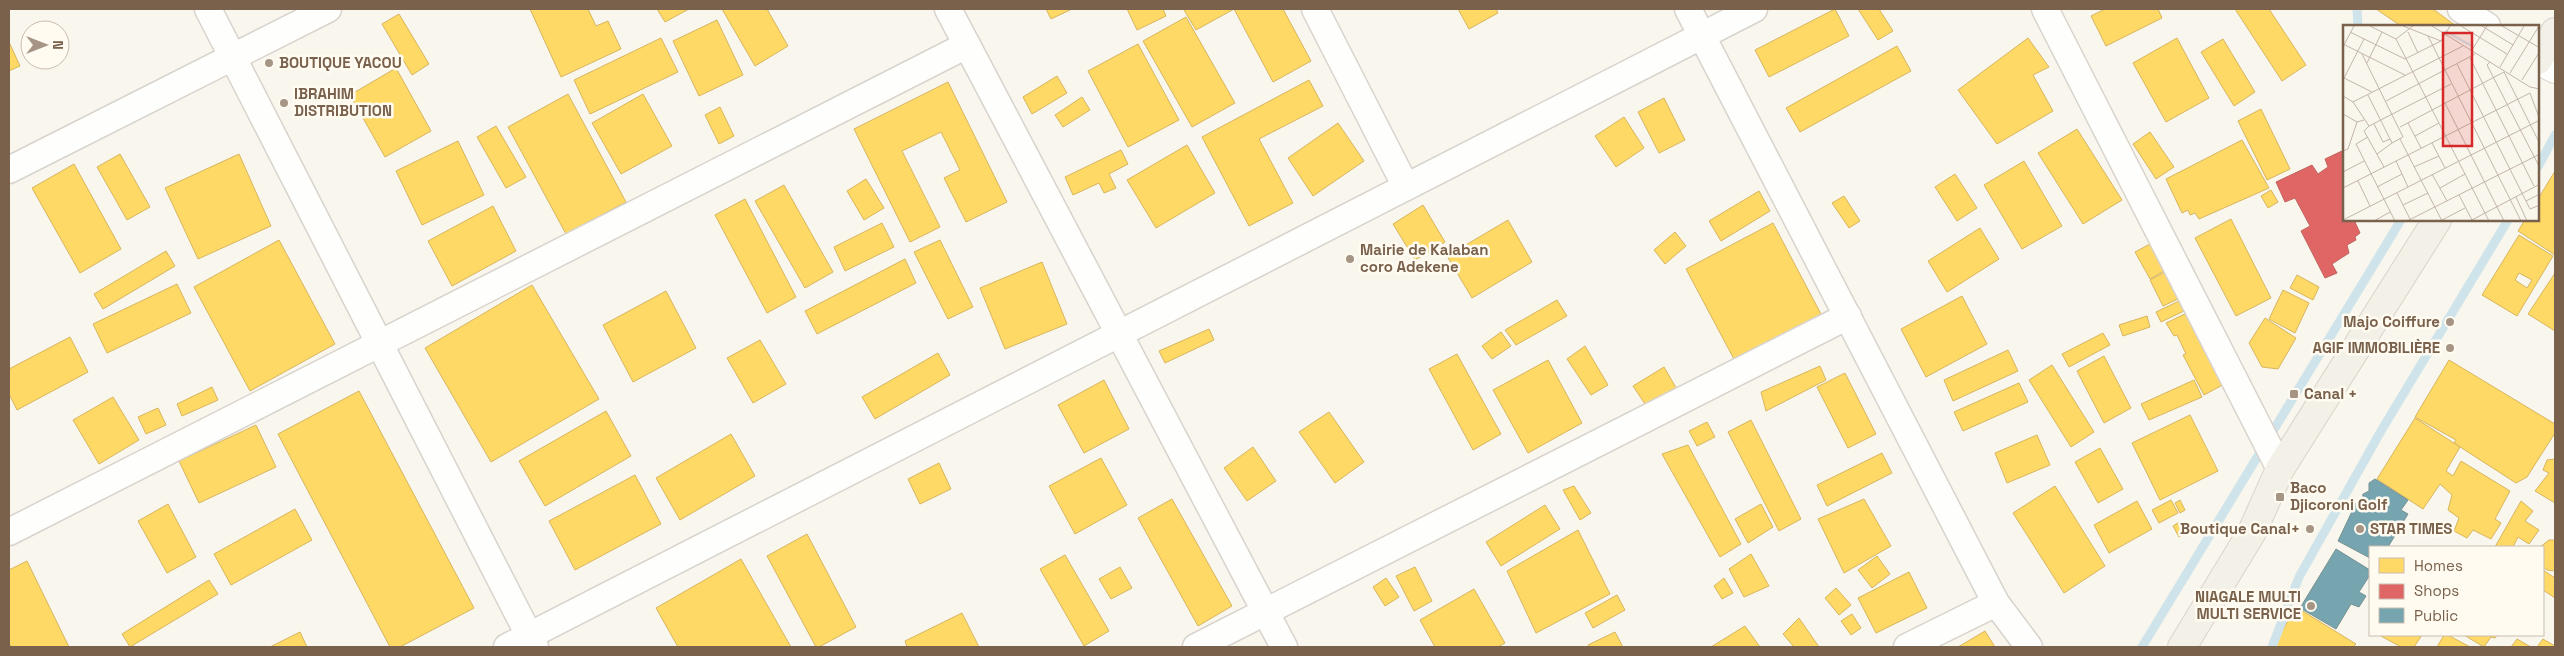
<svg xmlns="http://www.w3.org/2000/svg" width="2564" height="656" font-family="'Space Grotesk',sans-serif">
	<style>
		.homes { fill: #ffd966; stroke: #d7b55e; fill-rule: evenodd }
		.shops { fill: #e06666; stroke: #c1645e }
		.public { fill: #76a5af; stroke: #779191 }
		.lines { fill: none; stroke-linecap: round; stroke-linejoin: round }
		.stream { stroke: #cfe4ea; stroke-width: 9 }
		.minor-casing { stroke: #d8d3cc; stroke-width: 29 }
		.tertiary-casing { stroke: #d8d3cc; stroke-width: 30 }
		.primary-casing { stroke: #dad3cb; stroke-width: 30 }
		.minor { stroke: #fefefc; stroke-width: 26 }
		.tertiary { stroke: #fefefc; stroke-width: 28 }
		.primary { stroke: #f3f0e7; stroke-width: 28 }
		.poi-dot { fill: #a69585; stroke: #fffbf1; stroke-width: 2 }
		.labels { text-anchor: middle; stroke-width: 5; stroke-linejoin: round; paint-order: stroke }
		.poi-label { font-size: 15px; font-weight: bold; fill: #79614c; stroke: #fffbf1; text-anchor: start }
		.inset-river { fill: none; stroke: #cfe4ea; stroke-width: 2.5 }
		.inset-road { fill: none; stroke: #c2b6a8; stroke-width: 1 }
		.view { fill: #d62828; fill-opacity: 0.15; stroke: #d62828; stroke-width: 2.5 }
		.inset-edge { fill: none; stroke: #79614c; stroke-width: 2.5 }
	</style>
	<rect width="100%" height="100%" fill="#f9f6ee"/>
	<!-- homes -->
	<g class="homes">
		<polygon points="530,9 588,9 596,26 608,21 621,49 561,77"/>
		<polygon points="657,9 689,9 665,22"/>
		<polygon points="722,9 767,9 788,46 755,66"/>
		<polygon points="1046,9 1072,9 1051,19"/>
		<polygon points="1127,9 1163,9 1166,16 1137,30"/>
		<polygon points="1186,9 1283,9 1311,61 1273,82 1234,9 1196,30 1184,10"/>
		<polygon points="1458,9 1496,9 1498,13 1469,29"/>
		<polygon points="1835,9 1849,36 1769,77 1755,50"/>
		<polygon points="1858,9 1879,9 1893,31 1878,40"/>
		<polygon points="2105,9 2158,9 2162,18 2106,46 2091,16"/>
		<polygon points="2235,9 2269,9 2306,65 2282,81"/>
		<polygon points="2376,9 2433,9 2456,26 2401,26"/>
		<polygon points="399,14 429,64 412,75 382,24"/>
		<polygon points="1186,17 1235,103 1192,127 1143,41"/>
		<polygon points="717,20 743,75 699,96 673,41"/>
		<polygon points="661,38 678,72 590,114 574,80"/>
		<polygon points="2028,38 2049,67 2033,75 2053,111 1997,144 1958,90"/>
		<polygon points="2177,38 2209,98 2166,122 2133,63"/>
		<polygon points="2223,39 2255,92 2234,106 2201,52"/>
		<polygon points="9,42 20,66 9,71"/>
		<polygon points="1138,44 1179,120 1128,147 1088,71"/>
		<polygon points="1897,46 1911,71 1800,132 1786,108"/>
		<polygon points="396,68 431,131 385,157 350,95"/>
		<polygon points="1057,76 1067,93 1032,114 1023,97"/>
		<polygon points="1309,80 1323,106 1259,139 1293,203 1249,226 1202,137"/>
		<polygon points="948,82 1007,202 966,222 944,178 960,170 941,132 902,151 940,227 910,242 854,129"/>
		<polygon points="568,94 626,202 566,234 508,127"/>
		<polygon points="643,94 672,146 621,174 592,123"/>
		<polygon points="1082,97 1090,110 1063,127 1055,115"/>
		<polygon points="1664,98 1685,140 1659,153 1638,112"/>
		<polygon points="720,107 734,136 719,144 705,115"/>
		<polygon points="2261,109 2290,169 2267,180 2238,121"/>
		<polygon points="1624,117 1644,148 1616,167 1595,136"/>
		<polygon points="1338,123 1364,161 1313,196 1288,158"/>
		<polygon points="496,126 526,177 506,188 477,137"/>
		<polygon points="2077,129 2122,200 2083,224 2038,153"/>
		<polygon points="2150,132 2174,167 2156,179 2133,144"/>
		<polygon points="2242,140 2269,188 2199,219 2195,213 2190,215 2188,210 2182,213 2166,179"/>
		<polygon points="458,141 484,195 422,225 396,171"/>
		<polygon points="1187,145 1215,193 1156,228 1127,180"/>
		<polygon points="1121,150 1128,164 1109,174 1116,188 1104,193 1099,183 1073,195 1065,177"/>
		<polygon points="120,154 150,207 127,220 97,167"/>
		<polygon points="239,154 271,226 198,259 165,188"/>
		<polygon points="2024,161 2062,226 2022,249 1984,185"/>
		<polygon points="74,164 121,249 80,273 32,188"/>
		<polygon points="2555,171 2555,255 2518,231 2525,220 2538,220 2538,199"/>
		<polygon points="1955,174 1977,208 1957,221 1935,187"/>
		<polygon points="866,179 884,208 864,220 847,191"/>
		<polygon points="784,185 833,272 805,288 755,201"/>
		<polygon points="2271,190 2278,202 2268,208 2261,196"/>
		<polygon points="1759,191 1770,211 1721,241 1709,221"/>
		<polygon points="1844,196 1860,221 1849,228 1832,203"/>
		<polygon points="745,199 796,297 767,313 715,215"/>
		<polygon points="1423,205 1445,242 1415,260 1393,224"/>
		<polygon points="493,206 516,251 452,286 428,241"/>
		<polygon points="2231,219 2271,298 2236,316 2195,238"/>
		<polygon points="1508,220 1532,262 1472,298 1447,256"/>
		<polygon points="882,223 894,247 845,271 834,247"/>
		<polygon points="1773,223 1822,316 1735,361 1686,269"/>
		<polygon points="1980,228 1999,259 1947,292 1928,261"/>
		<polygon points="1675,232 1686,246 1665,264 1654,250"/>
		<path d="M2519,235L2553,256L2517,316L2482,295ZM2519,273L2532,280L2527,288L2515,280Z"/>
		<polygon points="279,240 335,344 250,391 194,287"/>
		<polygon points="940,240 973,307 948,319 914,252"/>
		<polygon points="2150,244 2164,271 2150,279 2135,252"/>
		<polygon points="166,251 175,266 103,309 94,294"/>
		<polygon points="905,259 916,283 817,334 805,311"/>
		<polygon points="1042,262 1067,324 1005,349 980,288"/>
		<polygon points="2165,272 2178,299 2163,306 2150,280"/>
		<polygon points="2555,273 2555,331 2528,314"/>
		<polygon points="2297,275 2319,287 2313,300 2290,288"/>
		<polygon points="177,284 191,313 107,353 93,324"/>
		<polygon points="532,285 599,399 491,462 425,348"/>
		<polygon points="2283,290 2309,303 2295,333 2269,319"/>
		<polygon points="666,291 696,348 633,382 603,325"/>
		<polygon points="1962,296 1987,344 1926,377 1901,329"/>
		<polygon points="1557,300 1567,316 1516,345 1505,330"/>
		<polygon points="2179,301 2184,311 2161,322 2156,312"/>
		<polygon points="2191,311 2228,382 2204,395 2183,355 2186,354 2177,335 2174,336 2166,323"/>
		<polygon points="2147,316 2150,327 2123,336 2119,325"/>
		<polygon points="2265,318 2296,338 2278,369 2262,367 2249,343"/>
		<polygon points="1209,329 1214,340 1165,363 1159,351"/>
		<polygon points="1501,332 1511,346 1492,359 1482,346"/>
		<polygon points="2103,333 2110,345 2069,367 2062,354"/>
		<polygon points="70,337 88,372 17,410 9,394 9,369"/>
		<polygon points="760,340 786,384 753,403 727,358"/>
		<polygon points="1585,346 1608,385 1591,395 1567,359"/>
		<polygon points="2008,350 2018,371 1953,401 1944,380"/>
		<polygon points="938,353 950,375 875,419 862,397"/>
		<polygon points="1457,354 1501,434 1473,450 1429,369"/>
		<polygon points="2104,356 2131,408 2104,423 2077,371"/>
		<polygon points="1548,360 1582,423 1528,453 1493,390"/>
		<polygon points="2449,360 2555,424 2555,433 2527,477 2516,483 2454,443 2456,440 2415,417"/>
		<polygon points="2052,365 2094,432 2071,447 2029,380"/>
		<polygon points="1820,366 1826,380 1766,411 1761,392"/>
		<polygon points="1664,367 1679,393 1649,410 1633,386"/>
		<polygon points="1845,373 1876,434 1848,448 1817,387"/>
		<polygon points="1104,380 1129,429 1084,453 1058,405"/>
		<polygon points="2194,380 2202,397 2149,420 2141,404"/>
		<polygon points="2019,383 2028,402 1963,431 1954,412"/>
		<polygon points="212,387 218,400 182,416 177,404"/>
		<polygon points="359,391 474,608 400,647 390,647 278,434"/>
		<polygon points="113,397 139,440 99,464 73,420"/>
		<polygon points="158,408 166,425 146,434 138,417"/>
		<polygon points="606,411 631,456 545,506 519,461"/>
		<polygon points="1329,412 1364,462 1335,483 1299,432"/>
		<polygon points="2190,415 2218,471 2160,500 2132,443"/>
		<polygon points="2415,418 2460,447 2446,471 2453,476 2461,461 2510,491 2495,519 2501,523 2491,539 2473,530 2467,538 2454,531 2459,518 2448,510 2452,495 2440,484 2423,509 2377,479"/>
		<polygon points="1751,420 1801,519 1779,531 1728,432"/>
		<polygon points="1707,422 1715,437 1697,446 1689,431"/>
		<polygon points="256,425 276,467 199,503 179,461"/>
		<polygon points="731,434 755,476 680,520 656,478"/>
		<polygon points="2037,435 2050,465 2007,483 1995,453"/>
		<polygon points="1688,445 1741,544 1720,557 1662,454"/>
		<polygon points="1253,447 1276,481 1247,501 1224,468"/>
		<polygon points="2100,448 2123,489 2098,503 2075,462"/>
		<polygon points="1882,453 1892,473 1827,506 1817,485"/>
		<polygon points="1101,458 1127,505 1075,534 1049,486"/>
		<polygon points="2555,459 2555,503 2535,491 2549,473 2543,470 2547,460"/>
		<polygon points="939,463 951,489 920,504 908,479"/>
		<polygon points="635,475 661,524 575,570 549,521"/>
		<polygon points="1574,486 1591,513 1580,520 1563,490"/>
		<polygon points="2055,486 2105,566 2064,593 2013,513"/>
		<polygon points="1172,499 1232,606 1198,626 1138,518"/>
		<polygon points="1864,499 1891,546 1844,573 1818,519"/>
		<polygon points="2171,500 2178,513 2159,523 2152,510"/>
		<polygon points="2180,500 2185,510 2180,513 2175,503"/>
		<polygon points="2137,501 2152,529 2109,553 2094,525"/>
		<polygon points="2521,501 2533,511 2525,521 2539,530 2529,544 2518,537 2513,547 2495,547"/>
		<polygon points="168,504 196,557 167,573 138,521"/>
		<polygon points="1761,504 1773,527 1748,543 1735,519"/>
		<polygon points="1545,505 1560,529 1501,566 1486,542"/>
		<polygon points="295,509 312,540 231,585 214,554"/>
		<polygon points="2181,521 2187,532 2179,537 2173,526"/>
		<polygon points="1578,530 1610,594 1536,633 1507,571"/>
		<polygon points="807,534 856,627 819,647 816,647 767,556"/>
		<polygon points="2549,540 2555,540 2555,571 2547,570 2543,567 2543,547 2540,547"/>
		<polygon points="1751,554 1769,586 1744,597 1729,569"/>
		<polygon points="1065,555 1109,631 1084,646 1040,569"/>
		<polygon points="1877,556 1890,574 1872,588 1858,570"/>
		<polygon points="741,559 791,647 678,647 656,608"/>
		<polygon points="27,561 69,647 11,647 9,643 9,570"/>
		<polygon points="1120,567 1132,588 1111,599 1099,579"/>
		<polygon points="1415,567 1432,601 1414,611 1396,576"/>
		<polygon points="2543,570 2555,578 2555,598 2543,590"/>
		<polygon points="1909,572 1927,608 1876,633 1858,598"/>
		<polygon points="1386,578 1399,597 1385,606 1373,587"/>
		<polygon points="1724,578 1733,593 1722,599 1714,586"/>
		<polygon points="209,580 218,594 130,647 122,634"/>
		<polygon points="1836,588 1851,605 1839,615 1825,598"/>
		<polygon points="1474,589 1505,643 1498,647 1435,647 1420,620"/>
		<polygon points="1617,595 1625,610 1593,628 1585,613"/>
		<polygon points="2296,607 2356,644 2353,647 2273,647"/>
		<polygon points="962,613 979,647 907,647 905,641"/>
		<polygon points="1852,614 1861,628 1851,635 1841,621"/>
		<polygon points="1799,618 1819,647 1794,647 1783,634"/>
		<polygon points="1745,626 1760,647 1711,647"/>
		<polygon points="1985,631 1995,647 1958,647"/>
		<polygon points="300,632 307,647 270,647"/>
		<polygon points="1615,632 1623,647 1589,647 1588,645"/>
		<polygon points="2379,635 2422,635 2414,647 2401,647"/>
		<polygon points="2444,635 2448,635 2470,647 2437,647"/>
		<polygon points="2464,635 2497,635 2495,638 2491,637 2484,647"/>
		<polygon points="2517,639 2531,647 2511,647"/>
		<polygon points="2543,639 2555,646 2555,647 2537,647"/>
	</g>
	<!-- shops -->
	<polygon class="shops" points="2344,150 2344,220 2360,220 2355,222 2360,233 2355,237 2356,240 2347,245 2349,253 2332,264 2337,273 2325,278 2301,231 2310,226 2295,198 2285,202 2276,182 2312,165 2318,174 2328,167 2325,159"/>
	<!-- public -->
	<g class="public">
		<polygon points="2375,479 2408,500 2401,510 2408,514 2388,547 2370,547 2370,558 2338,541 2356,503 2362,501 2363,494 2369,491 2369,483"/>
		<polygon points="2336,549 2370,570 2370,575 2359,592 2366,596 2359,607 2351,604 2336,629 2300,608"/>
	</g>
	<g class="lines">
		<!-- stream -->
		<g class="stream">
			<polyline points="2357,9 2358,26"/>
			<polyline points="2538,167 2555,135"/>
			<polyline points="2142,647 2401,220"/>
			<polyline points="2272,647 2299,577 2381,431 2508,220"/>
		</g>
		<defs>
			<g id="minor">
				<polyline points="208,9 535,647"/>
				<polyline points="948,9 1284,647"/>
				<polyline points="1315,9 1406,187"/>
				<polyline points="1688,9 1996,603 2029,647"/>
				<polyline points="2045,9 2280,469"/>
				<polyline points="2461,9 2487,26"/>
				<polyline points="9,170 328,9"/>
				<polyline points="9,532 967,45"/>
				<polyline points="507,647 1754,9"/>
				<polyline points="1196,647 1848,316"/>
				<polyline points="1907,647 1996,603"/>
			</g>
			<polyline id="tertiary" points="2538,60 2555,69"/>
			<g id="primary">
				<polyline points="2538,60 2555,32"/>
				<polyline points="2182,647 2252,532 2280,469 2437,220"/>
			</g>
		</defs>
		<!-- minor casing -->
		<use href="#minor" class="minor-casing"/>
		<!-- tertiary casing -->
		<use href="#tertiary" class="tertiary-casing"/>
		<!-- primary casing -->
		<use href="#primary" class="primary-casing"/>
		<!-- minor -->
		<use href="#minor" class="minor"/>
		<!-- tertiary -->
		<use href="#tertiary" class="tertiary"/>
		<!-- primary -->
		<use href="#primary" class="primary"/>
	</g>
	<!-- markers -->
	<g class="poi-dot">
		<circle cx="269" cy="63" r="5"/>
		<circle cx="284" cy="103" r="5"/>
		<circle cx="1350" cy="259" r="5"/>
		<circle cx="2450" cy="322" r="5"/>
		<circle cx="2450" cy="348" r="5"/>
		<rect x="2289" y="389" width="10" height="10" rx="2.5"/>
		<rect x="2275" y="492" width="10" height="10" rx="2.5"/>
		<circle cx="2310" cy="529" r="5"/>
		<circle cx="2360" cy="529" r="5"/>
		<circle cx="2311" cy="606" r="5"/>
	</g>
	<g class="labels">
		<!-- poi labels -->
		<g class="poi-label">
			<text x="279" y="68">BOUTIQUE YACOU</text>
			<text x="294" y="99">IBRAHIM<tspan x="294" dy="17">DISTRIBUTION</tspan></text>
			<text x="1360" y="255">Mairie de Kalaban<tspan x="1360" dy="17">coro Adekene</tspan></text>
			<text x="2440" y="327" text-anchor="end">Majo Coiffure</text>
			<text x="2440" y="353" text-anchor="end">AGIF IMMOBILIÈRE</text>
			<text x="2304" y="399">Canal +</text>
			<text x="2290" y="493">Baco<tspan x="2290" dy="17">Djicoroni Golf</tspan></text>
			<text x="2300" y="534" text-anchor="end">Boutique Canal+</text>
			<text x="2370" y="534">STAR TIMES</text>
			<text x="2301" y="602" text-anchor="end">NIAGALE MULTI<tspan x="2301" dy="17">MULTI SERVICE</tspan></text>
		</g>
	</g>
	<!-- overview -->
	<g transform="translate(2343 25)">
		<rect width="196" height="196" fill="#f9f6ee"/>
		<path class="inset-river" d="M102,6L131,22"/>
		<path class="inset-road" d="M27,1L53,14L146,196M60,1L98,16M89,1L187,62L197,64M118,1L164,29M139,1L170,20M159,1L197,23M7,7L62,34L98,16L107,1M65,7L75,28M85,11L178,196M53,14L70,1M0,19L62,50M0,22L11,1M129,25L144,1M19,29L60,112L49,118L25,70M127,33L191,161M147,37L144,40L197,143M24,38L39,7M114,39L187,184L197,180M157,42L181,1M161,47L197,119M167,48L196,1M1,53L29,67M0,55L21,14M179,55L197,26M0,71L10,77L26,101L21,106L41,142M43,76L132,29M10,77L120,21M102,78L161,196M0,89L14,97L21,95M65,98L78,123M31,99L40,117L47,114M26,101L108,59M57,102L161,47M72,111L96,98M25,112L13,119L52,196M57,114L99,196M89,118L102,143M0,126L5,124L14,97M34,129L49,118M53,136L65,162M71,142L96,131M0,147L21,136M89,149L104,176M15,156L27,181M34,162L59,149M0,163L187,68L197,95M97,163L122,149M54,168L67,194M116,170L129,195M173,172L184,196M183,176L197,169M60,180L85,168M0,195L197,95M99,195L122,183M31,196L47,187M64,196L197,129M127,196L197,159"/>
		<path class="view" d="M100,8H129V121H100Z"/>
		<rect width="196" height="196" class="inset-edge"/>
	</g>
	<!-- border -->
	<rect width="2564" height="656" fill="none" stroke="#79614c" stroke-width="20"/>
	<!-- legend -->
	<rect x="2369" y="546" width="175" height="90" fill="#fffbf1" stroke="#c9bdaf"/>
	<rect x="2379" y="558" width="25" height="15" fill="#ffd966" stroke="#c9bdaf"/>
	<text x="2414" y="571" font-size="15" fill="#79614c">Homes</text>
	<rect x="2379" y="584" width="25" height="15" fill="#e06666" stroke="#c9bdaf"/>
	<text x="2414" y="596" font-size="15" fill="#79614c">Shops</text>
	<rect x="2379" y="608" width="25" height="15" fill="#76a5af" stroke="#c9bdaf"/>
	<text x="2414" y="621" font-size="15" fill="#79614c">Public</text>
	<!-- north arrow -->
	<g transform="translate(45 45) rotate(90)"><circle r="24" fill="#fffbf1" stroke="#c9bdaf"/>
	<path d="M0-4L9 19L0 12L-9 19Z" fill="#a69585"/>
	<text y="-8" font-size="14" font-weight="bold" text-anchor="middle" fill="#79614c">N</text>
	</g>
</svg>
